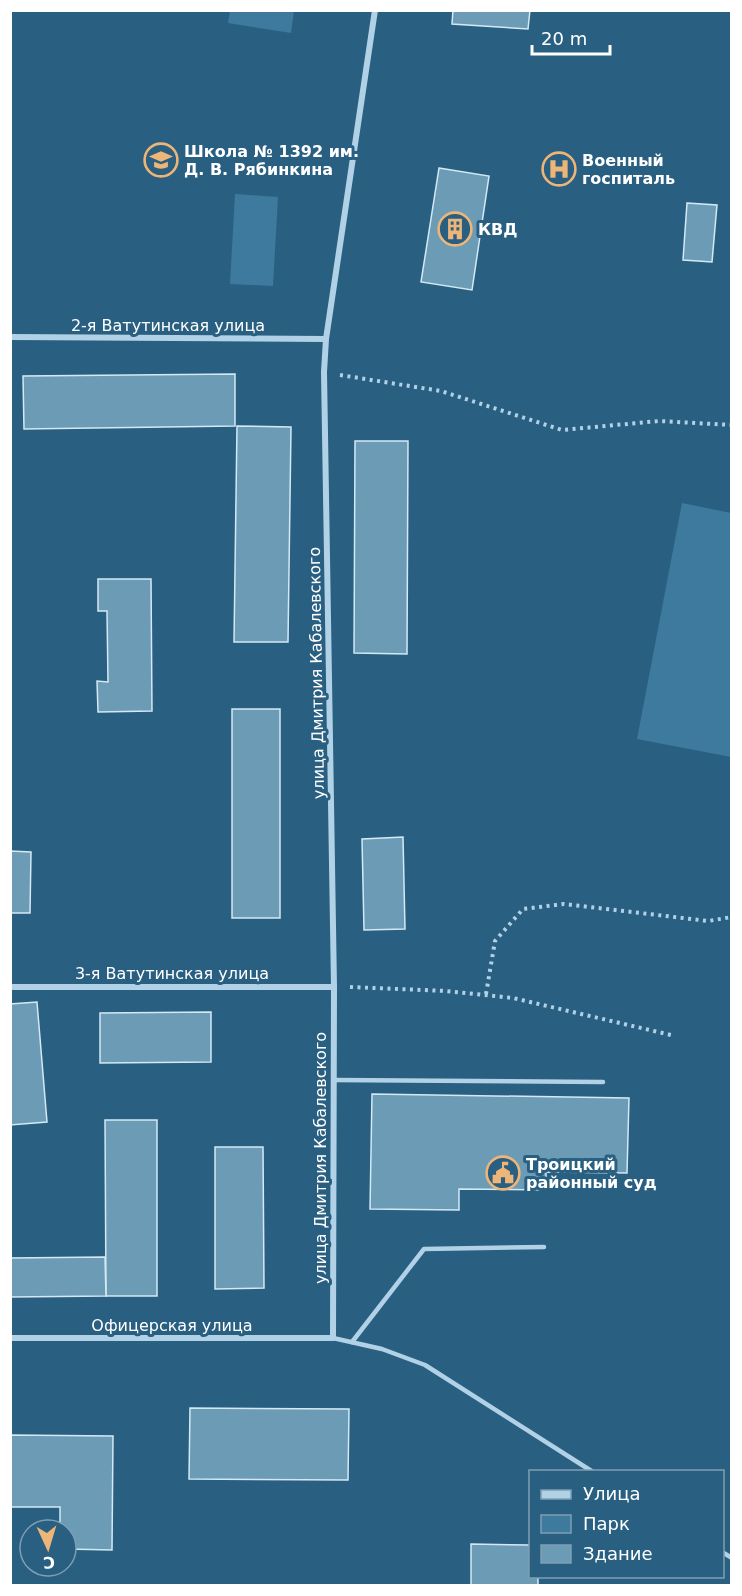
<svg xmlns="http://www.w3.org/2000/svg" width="742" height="1596" font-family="'DejaVu Sans',sans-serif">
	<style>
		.green { fill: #3e7a9e }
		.building { fill: #6c9bb6; stroke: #d4e9f5; stroke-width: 1.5 }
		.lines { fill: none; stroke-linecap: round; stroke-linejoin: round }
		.path { stroke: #b1d2e6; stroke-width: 4; stroke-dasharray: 3 4.5; stroke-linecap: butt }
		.lane { stroke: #b1d2e6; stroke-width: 4.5 }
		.street { stroke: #b1d2e6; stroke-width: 6 }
		.labels { text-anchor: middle; stroke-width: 6; stroke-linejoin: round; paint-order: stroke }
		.poi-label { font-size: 16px; font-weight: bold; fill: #fff; stroke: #295f81; text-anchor: start }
		.street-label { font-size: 16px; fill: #fff; stroke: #295f81 }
	</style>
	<rect width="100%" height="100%" fill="#295f81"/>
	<!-- green -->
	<g class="green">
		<polygon points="230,11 294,11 291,33 228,23"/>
		<polygon points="235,194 278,197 273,286 230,284"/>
		<polygon points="682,503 731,513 731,757 637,739"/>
	</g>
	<!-- building -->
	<g class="building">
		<polygon points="453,10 530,10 528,29 452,24"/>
		<polygon points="439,168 489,176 472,290 421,282"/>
		<polygon points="687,203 717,205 712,262 683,260"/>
		<polygon points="235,374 235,426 24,429 23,376"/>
		<polygon points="237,426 291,427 288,642 234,642"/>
		<polygon points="355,441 408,441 407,654 354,653"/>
		<polygon points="98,579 151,579 152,711 98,712 97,681 108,682 107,611 98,611"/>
		<rect x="232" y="709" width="48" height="209"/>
		<polygon points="403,837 405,929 364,930 362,839"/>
		<polygon points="10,851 31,852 30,913 10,913"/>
		<polygon points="37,1002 47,1122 10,1125 10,1004"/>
		<polygon points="211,1012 211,1062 100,1063 100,1013"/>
		<polygon points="372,1094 629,1098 627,1173 546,1172 546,1190 459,1189 459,1210 370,1209"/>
		<polygon points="105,1120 157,1120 157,1296 106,1296"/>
		<polygon points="215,1147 263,1147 264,1288 215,1289"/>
		<polygon points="105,1257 106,1296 10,1297 10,1258"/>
		<polygon points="190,1408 349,1409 348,1480 189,1479"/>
		<polygon points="10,1435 113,1436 112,1550 66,1549 66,1530 60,1530 60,1507 10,1507"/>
		<polygon points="471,1544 530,1545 530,1576 538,1576 538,1586 471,1586"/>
	</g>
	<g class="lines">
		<!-- path -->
		<g class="path">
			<polyline points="340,375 441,391 562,430 659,421 732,425"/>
			<polyline points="350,987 446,991 513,998 671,1035"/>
			<polyline points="486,994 495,941 523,909 564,904 708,921 732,917"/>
		</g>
		<!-- lane -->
		<g class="lane">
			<polyline points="334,1080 603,1082"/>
			<polyline points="333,1338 382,1349 425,1365 593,1472"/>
			<polyline points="352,1342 424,1249 544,1247"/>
			<polyline points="722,1552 732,1558"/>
		</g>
		<!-- street -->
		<g class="street">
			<polyline points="10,337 326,339"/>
			<polyline points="10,987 334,987"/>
			<polyline points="10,1338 333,1338 334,987 324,372 326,339 375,10"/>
		</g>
	</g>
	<!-- icons -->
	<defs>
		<symbol id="school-ring" viewBox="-11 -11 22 22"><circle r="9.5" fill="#295f81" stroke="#edb578" stroke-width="1.5"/><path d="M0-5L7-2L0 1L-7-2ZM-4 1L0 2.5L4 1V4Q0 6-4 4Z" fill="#edb578"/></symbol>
		<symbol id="hospital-ring" viewBox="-11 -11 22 22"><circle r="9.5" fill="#295f81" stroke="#edb578" stroke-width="1.5"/><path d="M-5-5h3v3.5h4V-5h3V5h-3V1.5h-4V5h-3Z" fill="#edb578"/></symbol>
		<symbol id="building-ring" viewBox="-11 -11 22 22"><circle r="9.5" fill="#295f81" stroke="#edb578" stroke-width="1.5"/><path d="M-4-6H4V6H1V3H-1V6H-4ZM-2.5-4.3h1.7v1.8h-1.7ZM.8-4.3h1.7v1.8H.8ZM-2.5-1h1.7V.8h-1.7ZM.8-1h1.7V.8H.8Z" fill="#edb578"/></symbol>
		<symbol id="civic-ring" viewBox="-11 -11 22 22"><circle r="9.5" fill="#295f81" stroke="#edb578" stroke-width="1.5"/><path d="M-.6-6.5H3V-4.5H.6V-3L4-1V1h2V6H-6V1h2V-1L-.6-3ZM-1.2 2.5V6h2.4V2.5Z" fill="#edb578"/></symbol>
	</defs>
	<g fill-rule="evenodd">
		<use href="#school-ring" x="142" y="141" width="38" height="38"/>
		<use href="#hospital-ring" x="540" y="150" width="38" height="38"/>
		<use href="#building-ring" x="436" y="210" width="38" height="38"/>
		<use href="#civic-ring" x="484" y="1154" width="38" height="38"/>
	</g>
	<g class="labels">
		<!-- poi labels -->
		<g class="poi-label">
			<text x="184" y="157">Школа № 1392 им.<tspan x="184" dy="18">Д. В. Рябинкина</tspan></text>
			<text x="582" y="166">Военный<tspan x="582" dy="18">госпиталь</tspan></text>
			<text x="478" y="235">КВД</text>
			<text x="526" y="1170">Троицкий<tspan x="526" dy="18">районный суд</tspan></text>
		</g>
		<!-- street labels -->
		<g class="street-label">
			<text x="168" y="331">2-я Ватутинская улица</text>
			<text transform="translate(316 673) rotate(-91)" y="6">улица Дмитрия Кабалевского</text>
			<text x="172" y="979">3-я Ватутинская улица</text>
			<text transform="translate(320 1158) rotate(-90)" y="6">улица Дмитрия Кабалевского</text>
			<text x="172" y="1331">Офицерская улица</text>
		</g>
	</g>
	<!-- border -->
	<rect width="742" height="1596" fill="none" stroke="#ffffff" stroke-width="24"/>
	<!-- legend -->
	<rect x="529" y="1470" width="195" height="108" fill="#295f81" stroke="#7f9fb3" stroke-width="1.5"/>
	<rect x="541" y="1490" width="30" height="9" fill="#b1d2e6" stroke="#7f9fb3" stroke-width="1.5"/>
	<text x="583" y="1500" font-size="18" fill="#ffffff">Улица</text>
	<rect x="541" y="1515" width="30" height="18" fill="#3e7a9e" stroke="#7f9fb3" stroke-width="1.5"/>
	<text x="583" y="1530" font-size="18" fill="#ffffff">Парк</text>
	<rect x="541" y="1545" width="30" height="18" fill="#6c9bb6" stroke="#7f9fb3" stroke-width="1.5"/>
	<text x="583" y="1560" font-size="18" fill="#ffffff">Здание</text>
	<!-- north arrow -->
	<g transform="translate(48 1548) rotate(176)"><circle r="28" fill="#295f81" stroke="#7f9fb3" stroke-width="1.5"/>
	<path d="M0-4.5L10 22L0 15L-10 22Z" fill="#edb578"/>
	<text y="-9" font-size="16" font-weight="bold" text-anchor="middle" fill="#ffffff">С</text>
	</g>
	<!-- scale -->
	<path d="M532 45v9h78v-9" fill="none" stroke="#ffffff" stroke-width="3"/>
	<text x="541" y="45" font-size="18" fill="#ffffff" stroke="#295f81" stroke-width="4.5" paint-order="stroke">20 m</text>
</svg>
